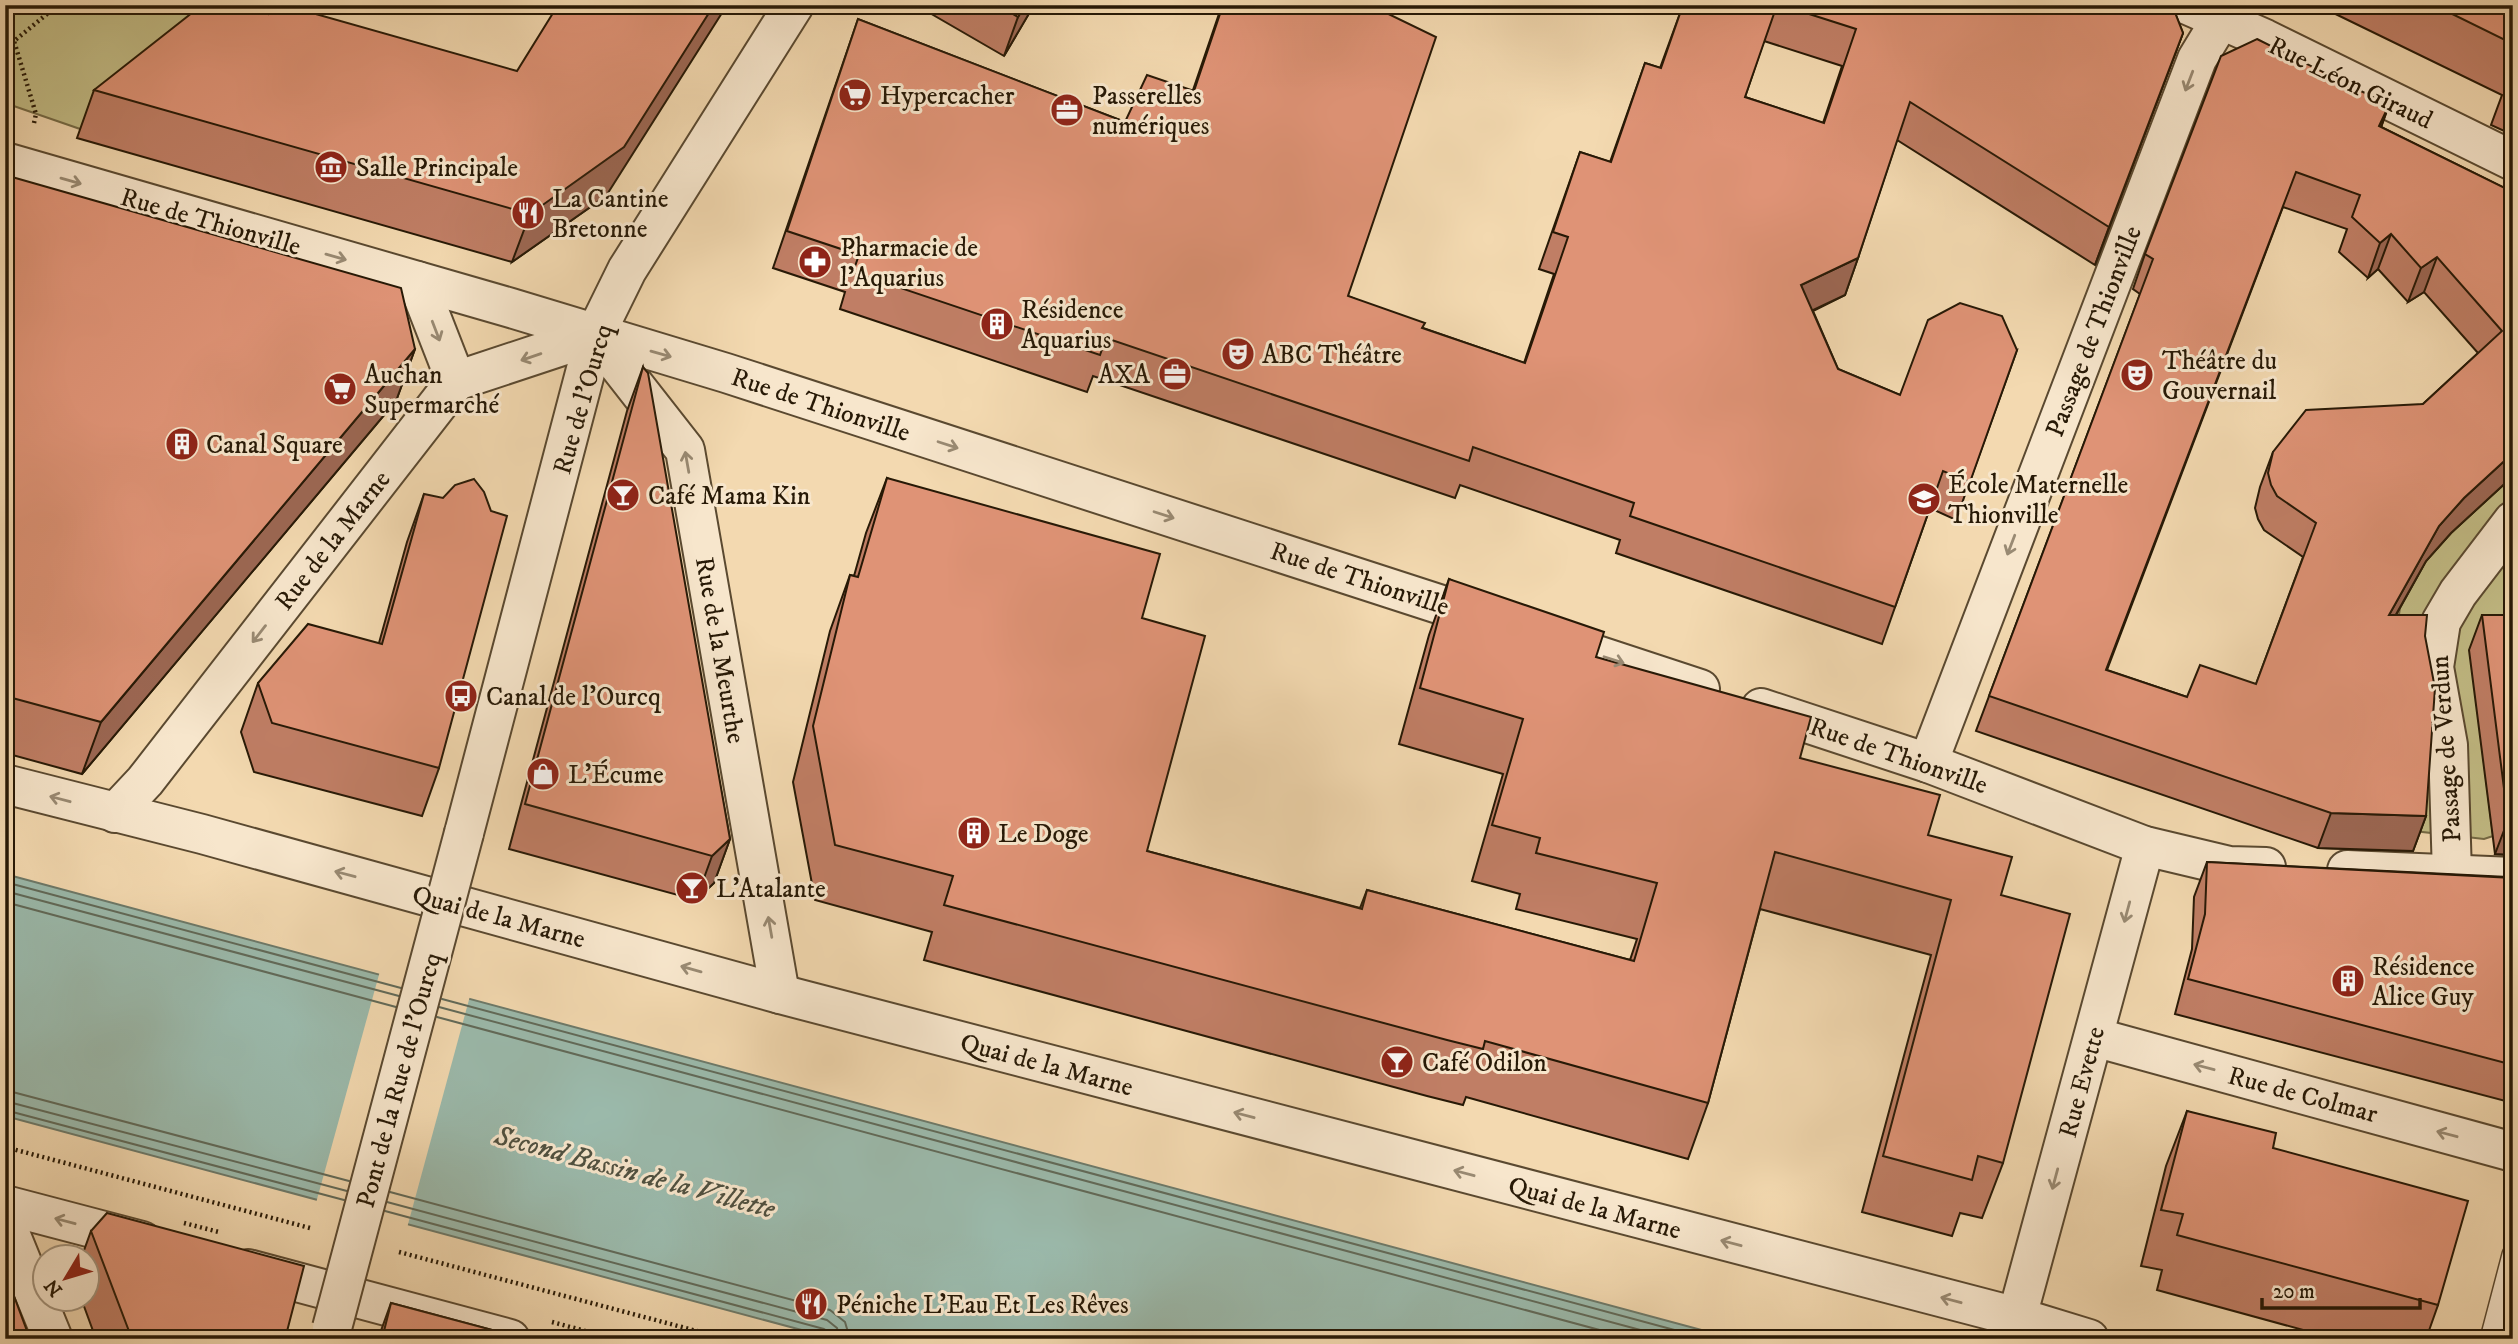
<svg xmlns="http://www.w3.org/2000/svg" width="2518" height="1344" font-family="'IM FELL DW Pica',serif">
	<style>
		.green { fill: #c3bd86; stroke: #756b46; stroke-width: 2 }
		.water { fill: #9bbaac; stroke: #6d7a6a; stroke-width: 2 }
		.pier { fill: #f3d9b0 }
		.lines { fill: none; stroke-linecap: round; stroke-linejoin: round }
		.shore { stroke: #616a59; stroke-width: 2 }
		.lane-casing { stroke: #5a4930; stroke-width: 24 }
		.street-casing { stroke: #5a4930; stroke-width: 42 }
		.path { stroke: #271906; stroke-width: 4.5; stroke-dasharray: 2 3.5; stroke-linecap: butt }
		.lane { stroke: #f7e6cc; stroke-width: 21 }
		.street { stroke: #f7e6cc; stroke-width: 38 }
		.street-bridge-casing { stroke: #5a4930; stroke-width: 42; stroke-linecap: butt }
		.street-bridge { stroke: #f7e6cc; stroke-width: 38 }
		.wall { fill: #c07e65; stroke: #271906; stroke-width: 2; fill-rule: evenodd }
		.shaded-wall { fill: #9c6753; stroke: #271906; stroke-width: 2 }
		.building { fill: #df9376; stroke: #271906; stroke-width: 2; fill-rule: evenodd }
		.oneway { stroke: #998a73 }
		.labels { text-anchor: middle; stroke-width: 6; stroke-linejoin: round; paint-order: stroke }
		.street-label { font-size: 26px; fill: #271906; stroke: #f7e6cc }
		.poi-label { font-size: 26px; fill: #271906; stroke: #f7e6cc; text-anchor: start }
		.water-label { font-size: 28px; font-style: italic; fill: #505140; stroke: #f7e6cc }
	</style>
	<rect width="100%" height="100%" fill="#f3d9b0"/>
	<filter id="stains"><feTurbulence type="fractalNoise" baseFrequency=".00286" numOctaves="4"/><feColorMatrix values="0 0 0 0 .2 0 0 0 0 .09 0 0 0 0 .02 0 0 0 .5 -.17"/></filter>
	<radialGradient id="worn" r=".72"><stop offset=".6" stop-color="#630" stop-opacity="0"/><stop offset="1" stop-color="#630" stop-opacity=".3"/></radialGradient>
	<!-- green -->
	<g class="green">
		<polygon points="5,5 223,5 86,131 5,103"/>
		<polygon points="2513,476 2513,649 2470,650 2493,836 2484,839 2414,831 2395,639 2400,608 2426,561 2451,533"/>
	</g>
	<!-- water -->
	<polygon class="water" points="5,874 1735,1339 835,1339 5,1116"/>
	<!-- pier -->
	<polygon class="pier" points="380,971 470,996 407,1228 316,1203"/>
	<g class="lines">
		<!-- shore -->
		<g class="shore">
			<polyline points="5,882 401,988"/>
			<polyline points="5,891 399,996"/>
			<polyline points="5,902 396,1007"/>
			<polyline points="442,999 1708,1339"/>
			<polyline points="439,1007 1674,1339"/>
			<polyline points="437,1017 1633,1339"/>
			<polyline points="5,1090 349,1181"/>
			<polyline points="5,1101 347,1191"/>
			<polyline points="5,1110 344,1200"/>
			<polyline points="390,1192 830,1310 845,1322 850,1339"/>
			<polyline points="387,1202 827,1320 837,1328 839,1339"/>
			<polyline points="385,1211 824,1329 829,1332 830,1339"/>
		</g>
		<defs>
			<polyline id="lane" points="2491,1339 2513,1255"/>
			<g id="street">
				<polyline points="2188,5 2265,39 2513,161"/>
				<polyline points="5,162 511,308 726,373 1491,621"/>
				<polyline points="417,281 456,381"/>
				<polyline points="595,335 685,450 780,994"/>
				<polyline points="1548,639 1700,689"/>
				<polyline points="1761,708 1928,763 2145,846 2229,866 2266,867"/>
				<polyline points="1928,763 2197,59 2220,21"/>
				<polyline points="5,784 202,834 780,994 2017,1317 2089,1339"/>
				<polyline points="115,813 145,781 456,381 595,335"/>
				<polyline points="464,833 595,335 627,270 794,5"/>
				<polyline points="2347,870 2513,877"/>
				<polyline points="2452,874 2448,745 2434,667 2441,622 2458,593 2513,521"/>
				<polyline points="2094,1037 2513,1152"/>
				<polyline points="5,1205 142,1241"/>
				<polyline points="5,1221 53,1339"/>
				<polyline points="248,1269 510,1339"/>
				<polyline points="2017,1317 2145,846"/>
			</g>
		</defs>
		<!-- lane casing -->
		<use href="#lane" class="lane-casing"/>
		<!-- street casing -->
		<use href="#street" class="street-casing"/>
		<!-- path -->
		<g class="path">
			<polyline points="34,123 36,114 14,41 58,5"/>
			<polyline points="5,1147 310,1228"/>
			<polyline points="184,1223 219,1232"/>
			<polyline points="399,1252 727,1339"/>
			<polyline points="552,1322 615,1339"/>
		</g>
		<!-- lane -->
		<use href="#lane" class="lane"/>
		<!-- street -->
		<use href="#street" class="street"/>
		<defs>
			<polyline id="street-bridge" points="332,1328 464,833"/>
		</defs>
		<!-- street-bridge casing -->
		<use href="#street-bridge" class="street-bridge-casing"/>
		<!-- street-bridge -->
		<use href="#street-bridge" class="street-bridge"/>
	</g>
	<!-- wall -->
	<g class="wall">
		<polygon points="269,5 284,5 606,196 512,262 77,138 94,90 266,13"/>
		<polygon points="916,5 1034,5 1004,56"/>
		<path d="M1222,5H1370L1348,296L1423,328L1524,363L1554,274L1539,269L1580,152L1610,162L1645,63L1660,68L1683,5H2172L2183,33L2095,265L1897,140L1858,258L1845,295L1813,311L1838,369L1900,395L2017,350L1956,520L1930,508L1882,644L1616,553L1620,540L1460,485L1455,498L1093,376L1087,392L840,309L845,292L773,268L858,19L1125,122L1193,90ZM1764,41L1842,66L1823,123L1745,97Z"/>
		<polygon points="2317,5 2513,5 2513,135 2491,125 2502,95"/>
		<path d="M2389,105L2381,127L2513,192V476L2451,533L2426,561L2396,615L2425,636L2426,816L2413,851L2318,848L1976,731L2140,294L2133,289L2145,254ZM2283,207L2347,229L2339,252L2368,278L2378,269L2408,302L2424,292L2478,353L2423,404L2273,452L2260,487L2255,508L2258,519L2264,530L2303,557L2256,684L2187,697L2107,670Z"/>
		<polygon points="5,175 415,349 396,401 82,774 5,753"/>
		<polygon points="643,367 730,839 714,883 696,900 509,849 627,411"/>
		<polygon points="887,478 1142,618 1147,851 1360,908 1367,890 1630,960 1637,939 1516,909 1520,894 1472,881 1503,774 1399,744 1429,635 1449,579 1596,657 1800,758 1928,835 2001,895 2003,1163 1982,1218 1960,1213 1952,1236 1862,1212 1931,955 1760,909 1708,1103 1688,1159 1466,1097 1463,1105 1427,1096 924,960 932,932 815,900 793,782 830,631 850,575 854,576 866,533"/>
		<polygon points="424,494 439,768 422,816 254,772 241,732 258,683 379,643 407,542"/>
		<polygon points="2482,615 2513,615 2513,855 2495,854 2469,650"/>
		<polygon points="2207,862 2508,877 2513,865 2513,1103 2175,1014 2192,949 2194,897"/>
		<polygon points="2187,1111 2273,1148 2438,1305 2426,1339 2336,1339 2157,1290 2162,1270 2141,1266 2166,1166"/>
		<polygon points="91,1231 285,1339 96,1339 81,1298 88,1298 88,1256 82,1256"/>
		<polygon points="391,1303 526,1339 378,1339"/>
	</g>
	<!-- shaded-wall -->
	<g class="shaded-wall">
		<polygon points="714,5 727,5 606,196 512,262 530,214"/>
		<polygon points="1025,5 1034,5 1004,56 1018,17"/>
		<polygon points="2183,33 2169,70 2095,265 2109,227"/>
		<polygon points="2389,105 2377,139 2379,126"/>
		<polygon points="2391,234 2378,269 2368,278 2380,243"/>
		<polygon points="2437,257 2424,292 2408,302 2421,268"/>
		<polygon points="1858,258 1845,295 1788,322 1801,285"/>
		<polygon points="415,349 396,401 82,774 101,722"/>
		<polygon points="2513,453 2513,476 2451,533 2426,561 2376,650 2389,615 2439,526 2464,498"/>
		<polygon points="2331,813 2426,816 2413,851 2318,848"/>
		<polygon points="2508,820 2513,820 2513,855 2495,854"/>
		<polygon points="730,839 714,883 696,900 712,856"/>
	</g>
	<!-- building -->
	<g class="building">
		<polygon points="202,5 236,5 268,14 270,5 284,5 517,71 558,5 714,5 624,147 530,214 94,90"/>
		<polygon points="998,5 1025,5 1018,17"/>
		<polygon points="1223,5 1370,5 1436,37 1348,296 1425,323 1422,328 1525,363 1568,237 1553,232 1580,152 1611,162 1645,63 1661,68 1683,5 1777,5 1745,97 1824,123 1856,29 1781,5 2172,5 2183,33 2109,227 1910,102 1858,258 1801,285 1838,369 1900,395 1928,320 1960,303 2002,316 2017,350 1970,482 1943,471 1895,607 1630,516 1634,503 1473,447 1469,461 1106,338 1100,355 853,272 859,255 787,231 858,19 1125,122 1147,75 1194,91"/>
		<polygon points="2434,5 2513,5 2513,44"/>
		<path d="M2257,39L2389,105L2379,126L2513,192V453L2464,498L2439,526L2389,615H2427L2425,636L2435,688L2426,816L2331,813L1989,696L2153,259L2145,254L2221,56ZM2296,172L2360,195L2352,217L2380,243L2391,234L2421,268L2437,257L2502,331L2423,404L2306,410L2273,452L2268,473L2271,485L2277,496L2316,523L2256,684L2200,665L2187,697L2106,670Z"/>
		<polygon points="2513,69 2513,78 2509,76"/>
		<polygon points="5,175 401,288 415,349 101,722 5,696 13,657 5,655"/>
		<polygon points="643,367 648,373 730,839 712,856 525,804"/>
		<polygon points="887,478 1160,554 1142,618 1205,636 1147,851 1362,909 1367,890 1634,961 1657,883 1536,853 1540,838 1492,825 1523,719 1420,688 1449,579 1604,632 1596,657 1811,717 1800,758 1940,795 1928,835 2012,857 2001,895 2070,914 2003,1163 1978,1156 1972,1180 1883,1156 1951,900 1775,852 1708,1103 1485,1041 1483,1049 1447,1040 944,905 953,876 835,845 813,726 850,575 858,577"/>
		<polygon points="474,479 484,492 491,511 507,516 439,768 272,723 258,683 308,624 382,644 424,494 443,498 455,485"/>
		<polygon points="2482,615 2513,615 2513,820 2508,820"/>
		<polygon points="2207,862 2513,878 2513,1065 2188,979 2205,914"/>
		<polygon points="2187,1111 2276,1133 2273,1148 2468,1201 2438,1305 2177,1235 2183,1214 2161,1210"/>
		<polygon points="107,1213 304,1266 285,1339 132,1339 91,1231"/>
		<polygon points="5,1272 30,1339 5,1339"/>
		<polygon points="391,1303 526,1339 382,1339"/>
	</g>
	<!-- one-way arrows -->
	<defs><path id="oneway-shaft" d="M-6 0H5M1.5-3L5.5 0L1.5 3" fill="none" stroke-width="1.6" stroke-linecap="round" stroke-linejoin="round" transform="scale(1.75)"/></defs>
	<g class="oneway">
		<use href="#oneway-shaft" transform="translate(2189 81) rotate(111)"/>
		<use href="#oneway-shaft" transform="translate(71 181) rotate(16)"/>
		<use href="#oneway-shaft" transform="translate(336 257) rotate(16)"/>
		<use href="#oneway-shaft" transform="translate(436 331) rotate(69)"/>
		<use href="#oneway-shaft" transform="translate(661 354) rotate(16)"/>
		<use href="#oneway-shaft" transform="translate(531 357) rotate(161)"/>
		<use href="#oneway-shaft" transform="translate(948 445) rotate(18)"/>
		<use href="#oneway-shaft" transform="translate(687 462) rotate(-100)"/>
		<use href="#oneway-shaft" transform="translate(1164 515) rotate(18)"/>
		<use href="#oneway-shaft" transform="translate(2011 545) rotate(111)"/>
		<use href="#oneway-shaft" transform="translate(259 634) rotate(128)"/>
		<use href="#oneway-shaft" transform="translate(1614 660) rotate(18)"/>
		<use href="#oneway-shaft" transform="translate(60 799) rotate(-165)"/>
		<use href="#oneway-shaft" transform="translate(345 874) rotate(-165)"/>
		<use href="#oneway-shaft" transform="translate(2127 912) rotate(105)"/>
		<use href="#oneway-shaft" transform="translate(770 927) rotate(-100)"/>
		<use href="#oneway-shaft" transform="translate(691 969) rotate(-164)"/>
		<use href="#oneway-shaft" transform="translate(2204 1067) rotate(-165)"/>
		<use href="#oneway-shaft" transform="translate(1244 1115) rotate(-165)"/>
		<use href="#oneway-shaft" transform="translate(2447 1134) rotate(-165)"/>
		<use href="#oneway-shaft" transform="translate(1464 1173) rotate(-165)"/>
		<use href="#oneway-shaft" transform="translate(2055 1179) rotate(105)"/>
		<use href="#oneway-shaft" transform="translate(65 1221) rotate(-165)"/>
		<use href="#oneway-shaft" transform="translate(1731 1243) rotate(-165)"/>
		<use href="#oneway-shaft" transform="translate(1951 1300) rotate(-165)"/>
	</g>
	<!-- icons -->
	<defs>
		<symbol id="supermarket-disc" viewBox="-11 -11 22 22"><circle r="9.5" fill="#8f2418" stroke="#f7e6cc"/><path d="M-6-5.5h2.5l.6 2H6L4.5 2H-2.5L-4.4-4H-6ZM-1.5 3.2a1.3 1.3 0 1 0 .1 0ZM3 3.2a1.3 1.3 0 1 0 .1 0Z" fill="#fff"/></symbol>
		<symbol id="office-disc" viewBox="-11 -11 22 22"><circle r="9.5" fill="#8f2418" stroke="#f7e6cc"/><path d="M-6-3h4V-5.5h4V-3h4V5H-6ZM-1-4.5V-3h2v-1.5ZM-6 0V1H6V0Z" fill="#fff"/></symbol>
		<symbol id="museum-disc" viewBox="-11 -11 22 22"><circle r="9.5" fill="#8f2418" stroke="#f7e6cc"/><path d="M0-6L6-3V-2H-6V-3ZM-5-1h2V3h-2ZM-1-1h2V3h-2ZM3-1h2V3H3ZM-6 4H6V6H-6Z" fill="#fff"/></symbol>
		<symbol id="restaurant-disc" viewBox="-11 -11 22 22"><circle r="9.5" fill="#8f2418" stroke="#f7e6cc"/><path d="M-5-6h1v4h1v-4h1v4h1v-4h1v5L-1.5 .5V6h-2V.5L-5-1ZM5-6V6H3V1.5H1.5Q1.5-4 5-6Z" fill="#fff"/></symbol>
		<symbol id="pharmacy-disc" viewBox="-11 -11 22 22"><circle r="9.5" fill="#8f2418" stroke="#f7e6cc"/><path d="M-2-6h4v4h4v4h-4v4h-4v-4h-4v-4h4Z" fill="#fff"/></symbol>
		<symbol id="building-disc" viewBox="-11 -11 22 22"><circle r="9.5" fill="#8f2418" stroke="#f7e6cc"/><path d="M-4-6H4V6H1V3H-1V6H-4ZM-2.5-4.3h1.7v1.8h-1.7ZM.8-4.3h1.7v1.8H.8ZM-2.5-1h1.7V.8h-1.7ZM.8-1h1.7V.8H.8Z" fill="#fff"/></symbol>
		<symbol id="theatre-disc" viewBox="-11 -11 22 22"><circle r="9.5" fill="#8f2418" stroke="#f7e6cc"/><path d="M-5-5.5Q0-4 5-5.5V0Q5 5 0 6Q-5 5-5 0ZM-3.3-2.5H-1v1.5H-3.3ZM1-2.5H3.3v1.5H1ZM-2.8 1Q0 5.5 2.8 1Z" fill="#fff"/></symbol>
		<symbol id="bar-disc" viewBox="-11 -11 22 22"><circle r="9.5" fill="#8f2418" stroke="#f7e6cc"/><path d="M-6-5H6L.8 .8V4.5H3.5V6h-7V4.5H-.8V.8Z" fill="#fff"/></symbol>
		<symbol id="school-disc" viewBox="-11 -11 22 22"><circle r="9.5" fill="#8f2418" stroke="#f7e6cc"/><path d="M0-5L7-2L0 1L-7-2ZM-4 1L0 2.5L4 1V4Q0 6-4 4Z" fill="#fff"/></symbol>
		<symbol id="bus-disc" viewBox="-11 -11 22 22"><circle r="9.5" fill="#8f2418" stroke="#f7e6cc"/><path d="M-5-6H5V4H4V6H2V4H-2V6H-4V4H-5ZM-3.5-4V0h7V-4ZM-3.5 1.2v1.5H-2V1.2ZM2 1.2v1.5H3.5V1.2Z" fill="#fff"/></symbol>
		<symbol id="shop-disc" viewBox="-11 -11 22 22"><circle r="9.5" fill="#8f2418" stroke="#f7e6cc"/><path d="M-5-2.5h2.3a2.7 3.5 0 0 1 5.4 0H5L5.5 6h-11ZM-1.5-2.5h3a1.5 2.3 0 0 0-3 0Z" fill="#fff"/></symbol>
	</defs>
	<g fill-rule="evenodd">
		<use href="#supermarket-disc" x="836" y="76" width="38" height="38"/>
		<use href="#office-disc" x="1048" y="91" width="38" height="38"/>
		<use href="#museum-disc" x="312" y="148" width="38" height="38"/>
		<use href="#restaurant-disc" x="509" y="194" width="38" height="38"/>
		<use href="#pharmacy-disc" x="796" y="243" width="38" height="38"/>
		<use href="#building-disc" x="978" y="305" width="38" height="38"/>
		<use href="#theatre-disc" x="1219" y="335" width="38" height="38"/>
		<use href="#office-disc" x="1156" y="355" width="38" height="38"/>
		<use href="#theatre-disc" x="2118" y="356" width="38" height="38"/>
		<use href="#supermarket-disc" x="321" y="370" width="38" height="38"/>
		<use href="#building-disc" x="163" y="425" width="38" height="38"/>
		<use href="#bar-disc" x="604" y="476" width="38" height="38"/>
		<use href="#school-disc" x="1905" y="480" width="38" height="38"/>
		<use href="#bus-disc" x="442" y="677" width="38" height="38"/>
		<use href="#shop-disc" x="524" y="755" width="38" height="38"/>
		<use href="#building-disc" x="955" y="814" width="38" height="38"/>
		<use href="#bar-disc" x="673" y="869" width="38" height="38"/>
		<use href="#building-disc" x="2329" y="962" width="38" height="38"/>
		<use href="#bar-disc" x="1378" y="1043" width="38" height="38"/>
		<use href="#restaurant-disc" x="792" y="1285" width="38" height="38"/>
	</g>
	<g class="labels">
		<!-- street labels -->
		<g class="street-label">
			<text transform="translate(2351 82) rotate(26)" y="9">Rue Léon Giraud</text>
			<text transform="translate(211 221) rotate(16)" y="9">Rue de Thionville</text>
			<text transform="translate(2093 331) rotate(-69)" y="9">Passage de Thionville</text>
			<text transform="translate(582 399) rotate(-74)" y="9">Rue de l'Ourcq</text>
			<text transform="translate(821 404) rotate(18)" y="9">Rue de Thionville</text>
			<text transform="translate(332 540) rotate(-52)" y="9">Rue de la Marne</text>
			<text transform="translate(1360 578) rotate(18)" y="9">Rue de Thionville</text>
			<text transform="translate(721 650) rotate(80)" y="9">Rue de la Meurthe</text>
			<text transform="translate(2445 749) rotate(-94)" y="9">Passage de Verdun</text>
			<text transform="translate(1899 755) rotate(19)" y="9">Rue de Thionville</text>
			<text transform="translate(499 916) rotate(15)" y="9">Quai de la Marne</text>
			<text transform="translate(1047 1064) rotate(15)" y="9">Quai de la Marne</text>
			<text transform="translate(398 1080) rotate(-75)" y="9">Pont de la Rue de l'Ourcq</text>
			<text transform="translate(2081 1082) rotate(-75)" y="9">Rue Evette</text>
			<text transform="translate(2303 1094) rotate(15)" y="9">Rue de Colmar</text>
			<text transform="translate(1595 1207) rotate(15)" y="9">Quai de la Marne</text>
		</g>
		<!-- poi labels -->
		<g class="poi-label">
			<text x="880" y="104">Hypercacher</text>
			<text x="1092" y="104">Passerelles<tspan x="1092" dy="30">numériques</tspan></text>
			<text x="356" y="176">Salle Principale</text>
			<text x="552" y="207">La Cantine<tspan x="552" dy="30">Bretonne</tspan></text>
			<text x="840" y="256">Pharmacie de<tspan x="840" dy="30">l'Aquarius</tspan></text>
			<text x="1021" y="318">Résidence<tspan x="1021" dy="30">Aquarius</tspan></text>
			<text x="1262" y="363">ABC Théâtre</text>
			<text x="2162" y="369">Théâtre du<tspan x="2162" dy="30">Gouvernail</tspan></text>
			<text x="364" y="383">Auchan<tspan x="364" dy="30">Supermarché</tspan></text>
			<text x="1150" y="383" text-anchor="end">AXA</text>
			<text x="206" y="453">Canal Square</text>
			<text x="1948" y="493">École Maternelle<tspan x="1948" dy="30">Thionville</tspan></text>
			<text x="648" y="504">Café Mama Kin</text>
			<text x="486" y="705">Canal de l'Ourcq</text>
			<text x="568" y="783">L'Écume</text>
			<text x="998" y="842">Le Doge</text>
			<text x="716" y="897">L'Atalante</text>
			<text x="2372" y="975">Résidence<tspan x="2372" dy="30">Alice Guy</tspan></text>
			<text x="1422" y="1071">Café Odilon</text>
			<text x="836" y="1313">Péniche L'Eau Et Les Rêves</text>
		</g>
		<!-- water labels -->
		<g class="water-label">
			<text transform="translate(635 1171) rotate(15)" y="10">Second Bassin de la Villette</text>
		</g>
	</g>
	<!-- margin -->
	<rect width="2518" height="1344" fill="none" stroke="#f3d9b0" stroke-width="28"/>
	<rect x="7" y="7" width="2504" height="1330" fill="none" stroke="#271906" stroke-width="3.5"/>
	<rect x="14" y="14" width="2490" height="1316" fill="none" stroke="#271906" stroke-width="2"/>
	<!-- north arrow -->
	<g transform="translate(66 1278) rotate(232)"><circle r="33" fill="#f7e6cc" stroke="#a4947d" stroke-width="2"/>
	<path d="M0-5L12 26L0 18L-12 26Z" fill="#8f2418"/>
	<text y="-10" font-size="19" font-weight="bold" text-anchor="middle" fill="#271906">N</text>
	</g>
	<!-- scale -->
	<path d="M2262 1298v10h158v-10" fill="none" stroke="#271906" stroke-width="3.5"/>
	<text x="2273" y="1298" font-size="21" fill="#271906" stroke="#f7e6cc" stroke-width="5" paint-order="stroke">20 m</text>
	<rect width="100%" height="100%" filter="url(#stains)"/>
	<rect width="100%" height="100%" fill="url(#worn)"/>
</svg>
